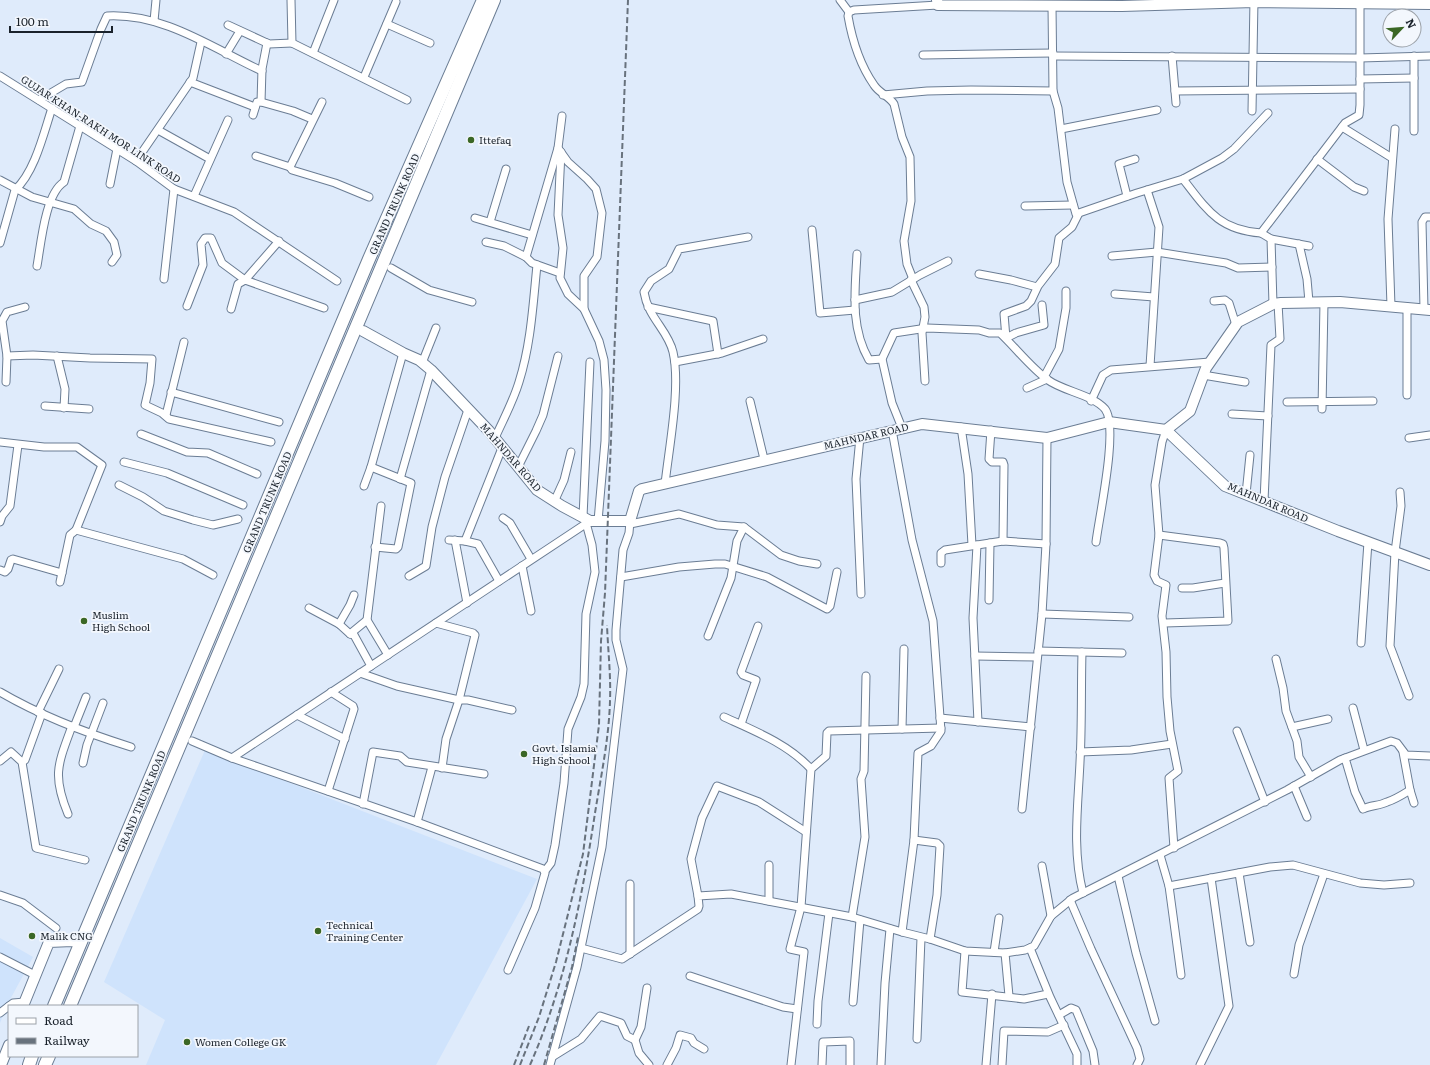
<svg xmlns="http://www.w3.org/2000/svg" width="1430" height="1065" font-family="Literata,serif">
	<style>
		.built { fill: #cfe3fc }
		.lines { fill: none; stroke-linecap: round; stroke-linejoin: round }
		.street-casing { stroke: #6b7d94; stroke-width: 9 }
		.secondary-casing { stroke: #6b7d94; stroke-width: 12 }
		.highway-casing { stroke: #6b7d94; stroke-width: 14 }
		.street { stroke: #fff; stroke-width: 7 }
		.secondary { stroke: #fff; stroke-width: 10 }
		.highway { stroke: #fff; stroke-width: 12 }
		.rail { stroke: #68727d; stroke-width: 2; stroke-dasharray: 6 3; stroke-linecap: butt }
		.poi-dot { fill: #3b6725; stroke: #f3f7fd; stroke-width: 1.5 }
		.labels { text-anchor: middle; stroke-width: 3.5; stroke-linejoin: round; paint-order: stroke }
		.street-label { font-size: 10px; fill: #1a222b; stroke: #f3f7fd }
		.poi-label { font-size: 10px; fill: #1a222b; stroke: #f3f7fd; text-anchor: start }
	</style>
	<rect width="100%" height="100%" fill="#dfebfb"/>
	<!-- built -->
	<g class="built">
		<polygon points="205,750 537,879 436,1065 146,1065 165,1020 104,982"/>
		<polygon points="0,938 33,957 6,1007 0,1023"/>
	</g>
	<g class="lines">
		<defs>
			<g id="street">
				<polyline points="291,0 292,43 407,100"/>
				<polyline points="840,0 849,12"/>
				<polyline points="1052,6 1053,91 1058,108 1067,182 1076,214 1137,193 1183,179 1222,158 1234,149 1268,113"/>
				<polyline points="154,21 156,0"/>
				<polyline points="387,24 430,43"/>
				<polyline points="228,25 269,44 292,43"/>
				<polyline points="313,53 334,0"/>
				<polyline points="226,54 240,31"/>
				<polyline points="923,55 1053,53"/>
				<polyline points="1054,56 1360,58 1430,56"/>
				<polyline points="1172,56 1176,103"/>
				<polyline points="0,76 136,161 174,189 234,212 337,281"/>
				<polyline points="364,77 396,2"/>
				<polyline points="1360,79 1414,78"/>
				<polyline points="190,82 255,107"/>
				<polyline points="1175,91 1360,89"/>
				<polyline points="883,95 927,91 971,90 1053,91"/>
				<path d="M39,100L66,84L82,82L101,29L107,16C164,13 212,48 262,71"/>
				<polyline points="261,102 262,69 267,43"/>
				<polyline points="322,102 290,167 292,170 335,183 369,197"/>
				<polyline points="1252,111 1254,0"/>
				<polyline points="253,115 257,102 261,102 293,111 312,119"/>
				<polyline points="562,116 558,148 568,162 587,179 596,189 602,213 597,257 584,276 584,309 599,341 604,360 606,390 605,441 598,521"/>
				<polyline points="1342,127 1392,158"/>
				<polyline points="1061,129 1157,110"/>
				<polyline points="158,130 210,159"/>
				<polyline points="1414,131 1414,56"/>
				<polyline points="561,152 558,215 563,248 560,278 568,294 584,309"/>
				<polyline points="256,156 290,167"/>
				<polyline points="1317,159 1354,187 1364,191"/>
				<polyline points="136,161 193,78 201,42"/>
				<path d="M1183,179C1207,210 1219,230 1261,233"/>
				<polyline points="0,180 32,197 74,209 91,224 106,231 114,242 117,255 112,262"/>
				<polyline points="110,184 117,149"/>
				<polyline points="1147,190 1159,227 1150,366"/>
				<polyline points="194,196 228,120"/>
				<polyline points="1127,196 1119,164 1135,159"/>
				<polyline points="1025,206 1073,205"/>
				<polyline points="475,218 532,235"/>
				<polyline points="490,222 506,169"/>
				<polyline points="812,230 820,313 855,310"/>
				<polyline points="1271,239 1309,246"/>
				<polyline points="486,242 504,246 526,257 532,263 560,273"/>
				<path d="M0,243L15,190C35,172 44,132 52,108"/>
				<polyline points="1299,244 1307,279 1309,302"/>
				<path d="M857,254C855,291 850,327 869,360L882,359"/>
				<polyline points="1112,256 1157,252 1226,263 1238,268 1272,267"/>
				<polyline points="526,257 558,148"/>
				<path d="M37,266C41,244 45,194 64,182L80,126"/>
				<polyline points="391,268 429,290 472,302"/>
				<polyline points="979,274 1011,280 1037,287"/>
				<polyline points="164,279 174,189"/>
				<path d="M913,279L907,264L904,241L911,201L910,157L902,137L894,104C889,96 879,93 874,85C860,65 852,39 848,16L849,12L854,10L938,5"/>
				<polyline points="911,280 924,307 925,317 922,333 925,381"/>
				<polyline points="1115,294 1154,297"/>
				<polyline points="855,300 892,292 920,275 948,261"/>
				<polyline points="1214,301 1225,300 1229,303 1236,325"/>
				<polyline points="1273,304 1271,239 1261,233 1345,123 1359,115 1360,105 1360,0"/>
				<polyline points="1042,305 1044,325 1016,333 1006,338 1004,314 1026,306 1031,301 1038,286 1055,264 1059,238 1072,227 1078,215"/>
				<polyline points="187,306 203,265 201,244 205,238 211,238 222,263 245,280 279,241"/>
				<polyline points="1391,306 1388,219 1395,129"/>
				<polyline points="648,307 713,321 718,354"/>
				<polyline points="1407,307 1407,395"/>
				<polyline points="231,309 238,284 245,280 324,308"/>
				<polyline points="1424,309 1422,222 1425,217 1430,217"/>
				<polyline points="7,356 33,355 90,358 152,359 150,383 145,405 162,413 169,419 271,442"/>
				<polyline points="57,356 65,389 64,408"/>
				<polyline points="675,362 722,353 763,339"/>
				<polyline points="422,363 436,328"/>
				<polyline points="1203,375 1245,382"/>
				<polyline points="1044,377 1059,349 1066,308 1066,291"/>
				<polyline points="6,382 7,356 2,321 7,312 25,307"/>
				<polyline points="1027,388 1047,379"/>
				<polyline points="171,392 279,422"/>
				<polyline points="750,401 764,459"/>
				<polyline points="1091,401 1103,375 1111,370 1210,362"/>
				<polyline points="1287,402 1373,401"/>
				<polyline points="45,406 89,409"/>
				<polyline points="1322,409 1324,302"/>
				<polyline points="1232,414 1268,416"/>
				<polyline points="166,415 184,342"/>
				<polyline points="961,427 968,474 972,545"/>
				<path d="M902,428L892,403L882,359L894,333L927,328L979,330L989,333H1000C1015,347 1032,369 1048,380C1063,391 1093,395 1105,409C1119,427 1099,517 1096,542"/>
				<polyline points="892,430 912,540 933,621 941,731 931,746 918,753 914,840 902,932 930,939 965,951 1005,953 1025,950 1034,946 1051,916 1073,898 1287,790 1340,760 1391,741 1397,743 1406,755 1430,756"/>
				<polyline points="991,430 989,459 992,462 1003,462 1004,465 1003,541"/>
				<polyline points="1166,430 1162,442 1155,485 1159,535 1154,575 1157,581 1166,585 1162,616 1166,652 1167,697 1170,731 1178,771 1169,778 1174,848"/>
				<polyline points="141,434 187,452 208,453 257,474"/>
				<polyline points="860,437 856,479 861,594"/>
				<path d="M495,438C503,420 513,402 519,382C531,344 533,304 537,265"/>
				<polyline points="1409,438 1430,435"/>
				<polyline points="0,442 44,447 77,447 102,465 76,530"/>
				<polyline points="124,462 167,473 243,505"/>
				<polyline points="371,467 411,483 398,547 396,549 375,547"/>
				<polyline points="518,467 536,431 543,415 558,356"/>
				<polyline points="400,479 431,370"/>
				<path d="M665,484C669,447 681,387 673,352C668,330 648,318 644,292L651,281L669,269L679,249L748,237"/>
				<polyline points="119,485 143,497 164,511 193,520 213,525 238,519"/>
				<polyline points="364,486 371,467 403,353"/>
				<polyline points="1400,492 1401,506 1395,552 1390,646 1409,696"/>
				<polyline points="1246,494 1250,455"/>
				<polyline points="1264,501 1271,345 1280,339 1278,303"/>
				<polyline points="554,502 564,480 571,452"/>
				<polyline points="381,506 367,620 388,655"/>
				<polyline points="583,517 590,362"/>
				<polyline points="503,518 510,523 531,559"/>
				<polyline points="0,522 2,516 10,506 18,445"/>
				<polyline points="630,524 679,514 717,525 744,527 781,555 799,561 817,564"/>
				<polyline points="1159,535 1220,543 1223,544 1224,548 1228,621 1165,623"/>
				<polyline points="449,540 465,541 478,544 499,581"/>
				<polyline points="455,540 467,603"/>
				<polyline points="465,541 502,448"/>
				<polyline points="977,545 973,618 978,722"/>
				<polyline points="941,563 941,553 945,550 1003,541 1046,544"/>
				<polyline points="522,566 531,611"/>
				<polyline points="0,570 5,572 8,569 11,560 13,559 62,573"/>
				<polyline points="409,576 426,566 432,527 445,477 468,410"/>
				<polyline points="621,577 679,567 715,564 725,564 767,577 827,609 830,606 837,572"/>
				<polyline points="60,582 70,535 76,530 183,559 213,575"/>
				<polyline points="1182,588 1193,588 1225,583"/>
				<polyline points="989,600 990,543"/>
				<polyline points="309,608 339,624 350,634 354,635 371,666"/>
				<polyline points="1042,614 1129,617"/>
				<polyline points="436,623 473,633 475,635 459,700 446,739 442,768"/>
				<polyline points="339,624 350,605 354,595"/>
				<polyline points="350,634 367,620"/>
				<polyline points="708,636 731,578 737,541 744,527"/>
				<polyline points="1361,643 1368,542"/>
				<polyline points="1038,651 1122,653"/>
				<path d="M1082,652C1081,688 1082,725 1080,762C1078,806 1072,850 1083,893"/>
				<polyline points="975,656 1037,657"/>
				<polyline points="1276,659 1283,688 1286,711 1297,741 1299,757 1311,777"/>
				<polyline points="360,673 397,686 459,700 468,700 512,710"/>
				<path d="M0,692C41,716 86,733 131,747"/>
				<polyline points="1353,708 1364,750"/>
				<polyline points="38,712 59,669"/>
				<polyline points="297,715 345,739"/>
				<path d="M724,717C755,731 788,744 811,769"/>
				<polyline points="940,718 1031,727"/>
				<polyline points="741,724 756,680 743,675 741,672 758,626"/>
				<polyline points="74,727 86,697"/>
				<polyline points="1292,727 1328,719"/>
				<polyline points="902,729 904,649"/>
				<polyline points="1237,731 1265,802"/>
				<polyline points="192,741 232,758 417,822 543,869 545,873 535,908 508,970"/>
				<polyline points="1080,752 1131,750 1172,744"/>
				<polyline points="1403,752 1410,790 1414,803"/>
				<polyline points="232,758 590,521"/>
				<path d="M1345,758L1355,792L1363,809C1371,805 1379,806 1387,802C1396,799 1402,795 1410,790"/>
				<polyline points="0,761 11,752 22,762 36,848 85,860"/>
				<polyline points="22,762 25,760 42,713"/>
				<polyline points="83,763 87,745 103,703"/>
				<polyline points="1294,786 1307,817"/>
				<polyline points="328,791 354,709 353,706 331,692"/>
				<polyline points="363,804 373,752 400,756 407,762 484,774"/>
				<polyline points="1022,809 1042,614 1046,544 1047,438"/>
				<path d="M68,814C52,775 58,764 72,726"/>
				<polyline points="417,822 432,767"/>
				<polyline points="914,840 937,843 940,846 937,895 930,939"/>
				<polyline points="1160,855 1169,886 1181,975"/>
				<polyline points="769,865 769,901"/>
				<polyline points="1042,866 1051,916"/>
				<polyline points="545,871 551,863 555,845 564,783 568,729 581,697 584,684 586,614 595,572 592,545 586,523"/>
				<polyline points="1239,873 1250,942"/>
				<polyline points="1118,876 1136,953 1155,1021"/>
				<polyline points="630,884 630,954"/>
				<polyline points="1169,886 1270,867 1293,865 1360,883 1384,885 1410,883"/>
				<polyline points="0,895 23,903 56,928"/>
				<polyline points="698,896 691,859 702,818 717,786 759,802 806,832"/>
				<polyline points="1070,900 1091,949 1137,1048 1140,1059 1137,1065"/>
				<polyline points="852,917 865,837 861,779 864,771 866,676"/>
				<polyline points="581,948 622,959 698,909 699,906 698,896 731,894 852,917 902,932"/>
				<polyline points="1030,948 1050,997 1077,1054 1077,1065"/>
				<polyline points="965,951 962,992 1024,999 1048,994"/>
				<polyline points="994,952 999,918"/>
				<polyline points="1005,953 1009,996"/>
				<polyline points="0,957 35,975"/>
				<polyline points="1294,974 1299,945 1324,874"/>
				<polyline points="690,976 783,1007 797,1009"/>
				<polyline points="647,988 641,1027 635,1040 639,1053 649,1065"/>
				<polyline points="853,1002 860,920"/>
				<polyline points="9,1006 13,1003 25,1002"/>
				<polyline points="0,1013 9,1006"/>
				<polyline points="1059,1015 1071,1008 1076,1010 1093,1051 1095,1065"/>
				<polyline points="817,1024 818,1001 829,913"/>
				<polyline points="917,1039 921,938"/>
				<polyline points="552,1057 581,1039 600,1016 621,1023 627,1036 635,1040"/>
				<polyline points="550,1065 577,967 602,847 623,669 616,640 616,630 623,550 629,533 630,521"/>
				<polyline points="667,1065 676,1048 680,1035 691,1038 694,1043 704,1049"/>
				<polyline points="791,1065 804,952 790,949 801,907 811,769 826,756 827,733 829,731 941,728"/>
				<polyline points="822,1065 823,1042 850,1041 850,1065"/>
				<polyline points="881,1065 885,983 890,929"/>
				<polyline points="986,1065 992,994"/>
				<polyline points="1002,1065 1004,1031 1048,1032 1064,1025"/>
				<polyline points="1200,1065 1229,1006 1211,878"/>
			</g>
			<g id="secondary">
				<polyline points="937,0 938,5 1122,6 1254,2 1430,4"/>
				<polyline points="363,331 403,353 419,360 431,370 489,431 537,490 562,506 590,521 630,521 639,491 642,489 922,424 1047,438 1109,422 1166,430 1225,486 1338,531 1430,565"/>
				<polyline points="1166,430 1190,411 1206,368 1238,322 1273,304 1281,303 1340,302 1430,310"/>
				<polyline points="23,1006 49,942 72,941 81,943"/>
				<polyline points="1,1065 9,1045"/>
			</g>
			<g id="highway">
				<polyline points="54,1006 369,259 483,0"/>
				<polyline points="70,1006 494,0"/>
				<polyline points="29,1065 32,1056"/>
				<polyline points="45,1065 49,1056"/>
			</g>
		</defs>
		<!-- street casing -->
		<use href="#street" class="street-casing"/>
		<!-- secondary casing -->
		<use href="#secondary" class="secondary-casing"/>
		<!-- highway casing -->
		<use href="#highway" class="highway-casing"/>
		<!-- street -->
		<use href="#street" class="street"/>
		<!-- secondary -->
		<use href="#secondary" class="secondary"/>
		<!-- highway -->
		<use href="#highway" class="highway"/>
		<!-- rail -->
		<g class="rail">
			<polyline points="514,1065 529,1026"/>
			<polyline points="520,1065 539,1017 556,962 583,854 599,725 601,641 605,593 628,0"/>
			<path d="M530,1065C565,985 582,899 595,813C601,776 609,738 610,701C611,676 608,651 607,625"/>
			<polyline points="544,1065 572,967 578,937"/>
		</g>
	</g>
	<!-- markers -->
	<g class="poi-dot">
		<circle cx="471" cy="140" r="4"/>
		<circle cx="84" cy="621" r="4"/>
		<circle cx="524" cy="754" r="4"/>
		<circle cx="318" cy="931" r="4"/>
		<circle cx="32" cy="936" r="4"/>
		<circle cx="187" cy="1042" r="4"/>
	</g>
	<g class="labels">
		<!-- street labels -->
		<g class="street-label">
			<text transform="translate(101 129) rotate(33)" y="4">GUJAR KHAN-RAKH MOR LINK ROAD</text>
			<text transform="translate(394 204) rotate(-66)" y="4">GRAND TRUNK ROAD</text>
			<text transform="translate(866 436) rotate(-13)" y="4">MAHNDAR ROAD</text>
			<text transform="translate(511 457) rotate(49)" y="4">MAHNDAR ROAD</text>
			<text transform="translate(267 502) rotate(-67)" y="4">GRAND TRUNK ROAD</text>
			<text transform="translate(1268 502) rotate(23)" y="4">MAHNDAR ROAD</text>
			<text transform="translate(141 801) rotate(-67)" y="4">GRAND TRUNK ROAD</text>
		</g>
		<!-- poi labels -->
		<g class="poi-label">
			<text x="479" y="144">Ittefaq</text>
			<text x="92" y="619">Muslim<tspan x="92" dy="12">High School</tspan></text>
			<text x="532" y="752">Govt. Islamia<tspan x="532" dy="12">High School</tspan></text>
			<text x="326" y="929">Technical<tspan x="326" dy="12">Training Center</tspan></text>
			<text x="40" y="940">Malik CNG</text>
			<text x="195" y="1046">Women College GK</text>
		</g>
	</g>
	<!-- legend -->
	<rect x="8" y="1005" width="130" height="52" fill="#f3f7fd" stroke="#9ca2a9"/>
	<rect x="16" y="1018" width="20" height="6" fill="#ffffff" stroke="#9ca2a9"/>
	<text x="44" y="1025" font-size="12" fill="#1a222b">Road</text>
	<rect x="16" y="1038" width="20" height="6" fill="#68727d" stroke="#9ca2a9"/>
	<text x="44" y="1045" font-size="12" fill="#1a222b">Railway</text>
	<!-- north arrow -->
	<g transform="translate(1402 28) rotate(64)"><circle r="19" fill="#f3f7fd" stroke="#9ca2a9"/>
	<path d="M0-3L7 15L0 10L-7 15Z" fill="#3b6725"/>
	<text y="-6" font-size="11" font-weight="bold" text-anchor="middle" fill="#1a222b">N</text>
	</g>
	<!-- scale -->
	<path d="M10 26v6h102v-6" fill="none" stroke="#1a222b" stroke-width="2"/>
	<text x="16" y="26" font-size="12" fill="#1a222b" stroke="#f3f7fd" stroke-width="3" paint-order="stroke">100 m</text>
</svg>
